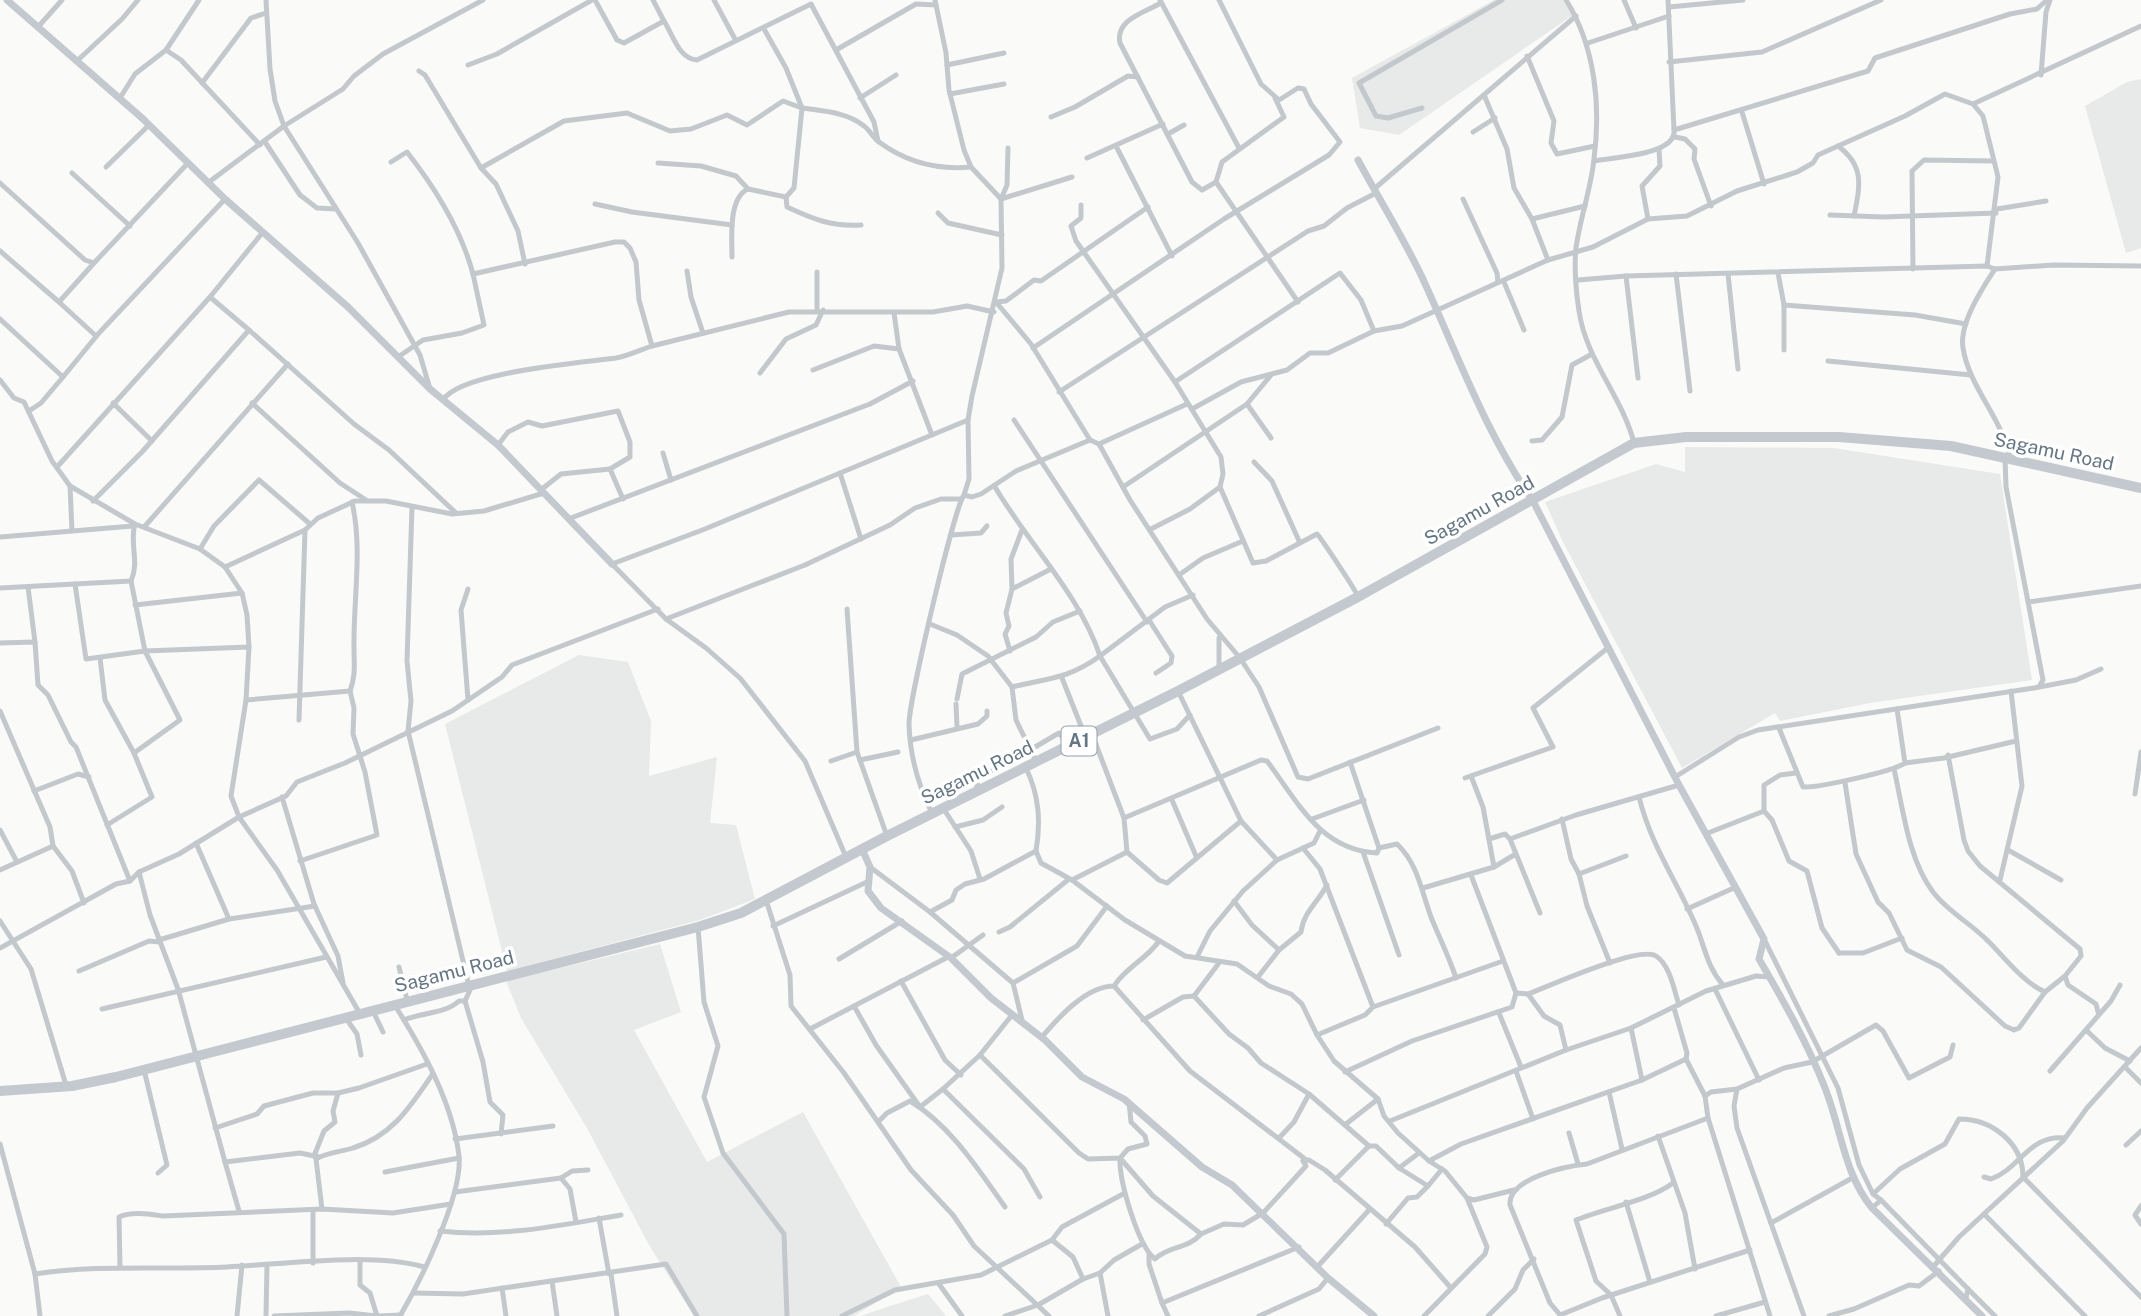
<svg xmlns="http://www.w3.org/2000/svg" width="2141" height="1316" font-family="'Public Sans',sans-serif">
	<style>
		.built { fill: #e8e9e9 }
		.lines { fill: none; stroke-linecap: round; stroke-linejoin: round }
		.street { stroke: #c3c8cc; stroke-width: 5 }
		.secondary { stroke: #c3c9ce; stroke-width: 7 }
		.highway { stroke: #c3c9ce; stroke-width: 10 }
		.labels { text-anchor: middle; stroke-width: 7; stroke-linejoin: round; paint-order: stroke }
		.shield { fill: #fff; stroke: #939fa8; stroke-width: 2 }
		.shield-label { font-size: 18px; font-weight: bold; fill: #657683 }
		.street-label { font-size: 19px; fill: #657683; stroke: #fff }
	</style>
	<rect width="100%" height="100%" fill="#fafaf8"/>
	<!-- built -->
	<g class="built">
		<polygon points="1494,0 1563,0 1573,15 1399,135 1360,128 1352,78"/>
		<polygon points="2141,79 2141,248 2126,253 2085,106 2127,82"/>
		<polygon points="1685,447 1834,448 2000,474 2032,680 1870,703 1780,721 1775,713 1682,768 1563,542 1545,502 1656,464 1685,472"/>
		<polygon points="579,655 628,662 651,721 649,776 717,757 710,823 736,825 755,899 700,920 507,971 445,724"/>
		<polygon points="660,944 681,1012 634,1030 707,1162 803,1112 901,1287 854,1316 694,1316 649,1245 588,1130 521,1018 506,981"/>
		<polygon points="928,1294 946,1316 860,1316 887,1307"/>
	</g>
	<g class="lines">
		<!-- street -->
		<g class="street">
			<polyline points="266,0 270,69 275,101 284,126 358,243 420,355 430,389"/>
			<polyline points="595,0 617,40 624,43 664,21 653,0"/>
			<polyline points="714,0 735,39"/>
			<polyline points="935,0 946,53 949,90 964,150 971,167 1001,199"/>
			<polyline points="1160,0 1239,148"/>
			<path d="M1566,0C1595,46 1601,105 1594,159C1591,189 1580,218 1576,248C1574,266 1576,293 1579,311C1586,360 1622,396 1634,443"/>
			<polyline points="1624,0 1636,28"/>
			<polyline points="1668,0 1674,130"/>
			<path d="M1161,3C1143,13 1115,20 1120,43L1192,182L1202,190L1216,182"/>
			<polyline points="1669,7 1743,0"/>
			<path d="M664,21C673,35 679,59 697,60L811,4L874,122L878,141"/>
			<polyline points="38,27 62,0"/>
			<path d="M764,29L786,68L802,108C822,111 847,112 864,126C870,130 873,138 879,142C906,162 938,170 971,167"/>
			<polyline points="1588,43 1669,16"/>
			<polyline points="166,50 181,60 260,145"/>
			<polyline points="836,50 916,4 936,5"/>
			<polyline points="1527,56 1554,121 1551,143 1557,154 1595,146"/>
			<polyline points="78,60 122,19 138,0"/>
			<polyline points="1669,62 1762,52 1881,0"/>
			<polyline points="468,65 497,54 592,0"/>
			<polyline points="947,65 1004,53"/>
			<polyline points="419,71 425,75 481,168 496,184 518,231 525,264"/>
			<polyline points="2041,75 2046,12 2050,0"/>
			<polyline points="202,83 251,18 266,13"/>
			<polyline points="950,94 1004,84"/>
			<polyline points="1484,95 1507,149 1514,188 1532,219 1548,260"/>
			<polyline points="120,98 135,74 166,50 199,0"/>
			<polyline points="860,98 896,75"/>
			<polyline points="1275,98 1284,117 1222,162 1216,182 1298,302"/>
			<polyline points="1973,104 1983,116 1998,177 1987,266"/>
			<polyline points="1422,108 1388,118 1376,116 1359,83 1502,0"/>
			<polyline points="1742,112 1764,184"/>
			<polyline points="1051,117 1075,107 1128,76 1138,77"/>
			<polyline points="1473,132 1495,118"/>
			<polyline points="1168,134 1184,125"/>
			<polyline points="1675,137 1685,139 1695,149 1694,159 1711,206"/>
			<polyline points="265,142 300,195 317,208 336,209"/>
			<polyline points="1116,146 1172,256"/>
			<path d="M1838,146C1865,166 1860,186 1854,216"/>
			<polyline points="1008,148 1007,185 1001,199 1002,268 972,396 968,420 969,479 964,495 972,497 981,494 1016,471 1090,440 1099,444 1130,500 1207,619 1240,658 1259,687 1298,777 1308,779 1438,728"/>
			<polyline points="1087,158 1163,124"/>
			<path d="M1594,161C1613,157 1677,155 1674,130L1868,71L1875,58L2010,14L2037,9L2047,0"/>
			<path d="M391,162L407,152C436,189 461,229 473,274"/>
			<polyline points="106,167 149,125"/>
			<polyline points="481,168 564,121 627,113 670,131 691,129 727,115 747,125 783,101 802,108 794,188 786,197 748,189 736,176 701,166 658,163"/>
			<polyline points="72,173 130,226"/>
			<polyline points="209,182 284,126 343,89 354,76 383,54 483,0"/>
			<polyline points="0,183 85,260 94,263 188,163"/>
			<polyline points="1374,189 1576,16"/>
			<path d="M786,197L787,207C813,219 832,227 861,225"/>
			<polyline points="1001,199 1072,177"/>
			<polyline points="1463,199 1497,273 1498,282"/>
			<polyline points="595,204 632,212 732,225"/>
			<polyline points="1081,205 1081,218 1071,226 1076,241 1175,382 1221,457 1223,474 1220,487 1190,509 1151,529"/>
			<polyline points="1997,209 2046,201"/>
			<polyline points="938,213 948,223 1002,235"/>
			<polyline points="1830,215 1883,217 1996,213"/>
			<polyline points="1532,219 1585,206"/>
			<polyline points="1648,219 1642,186 1660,166 1659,149"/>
			<polyline points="0,251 59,302 94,263"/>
			<path d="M732,257C732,238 728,198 748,189"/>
			<polyline points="1913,269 1912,171 1924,160 1993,161"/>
			<path d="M1995,269C1982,289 1959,323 1963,348C1969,387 2002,418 2010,458"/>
			<polyline points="687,271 691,297 703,333"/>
			<polyline points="817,272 817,310"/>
			<polyline points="1778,273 1784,305 1784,350"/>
			<polyline points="1676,274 1690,391"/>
			<polyline points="1728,274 1738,369"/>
			<polyline points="1626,276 1638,378"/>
			<polyline points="1578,280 1626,276 1987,266 1995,269 2054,265 2141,266"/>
			<polyline points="1504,282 1524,330"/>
			<polyline points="59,302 96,336"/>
			<polyline points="996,302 1006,301 1034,280 1041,281 1148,207"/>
			<polyline points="996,302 1031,344 1090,440"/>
			<polyline points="1784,305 1915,315 1966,324"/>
			<polyline points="894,313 899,349 932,435"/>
			<polyline points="0,319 63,377 41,403 29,411"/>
			<polyline points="249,330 354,424 389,450 456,513"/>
			<polyline points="1033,348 1224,219 1329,155 1340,142 1311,104 1304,89 1298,88 1279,100 1261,84 1219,0"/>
			<polyline points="398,357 423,340 462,333 484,325 473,274 615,242 624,242 630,248 636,262 639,300 652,346 789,312 933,312 967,306 994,312"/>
			<polyline points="1828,361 1971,375"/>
			<polyline points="813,370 874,346 899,349"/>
			<polyline points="760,373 786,339 816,325 823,310"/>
			<polyline points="63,377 99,333 225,199"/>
			<polyline points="0,380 14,398 24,402 52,461 70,486 135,524 200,549 225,567 242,593 135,605"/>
			<polyline points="1175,382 1340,273 1361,300 1374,331"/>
			<polyline points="1059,392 1308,231 1324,226 1347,208 1376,193"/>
			<path d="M443,400C460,372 581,363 616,358C628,356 640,350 652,346"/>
			<polyline points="113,403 152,441"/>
			<polyline points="252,403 340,483 366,500"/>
			<polyline points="1247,404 1271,438"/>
			<polyline points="1192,409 1241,382 1287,370 1310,353 1328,353 1374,331 1402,326 1548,260 1593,247 1648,219 1687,216 1737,191 1797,172 1813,163 1818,155 1905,116 1945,94 1973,104 2141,26"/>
			<polyline points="1014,420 1147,622"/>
			<polyline points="1532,441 1542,440 1562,417 1572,365 1592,354"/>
			<polyline points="1099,444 1187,404"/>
			<polyline points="498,445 508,432 528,422 542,426 618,411 630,442 630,457 610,469 623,499"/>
			<polyline points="663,453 671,480"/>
			<polyline points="2005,458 2006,487 2043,680 2040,685"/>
			<polyline points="1254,462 1272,481 1300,543"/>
			<polyline points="57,467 210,297"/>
			<polyline points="840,473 861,539"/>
			<polyline points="70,486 72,531"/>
			<path d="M995,487C1028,543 1080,595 1100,656L1165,607L1193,595"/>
			<polyline points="1123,487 1247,404 1271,375"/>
			<path d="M1220,487L1253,563L1266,561L1317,534C1321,538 1357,592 1358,597"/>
			<polyline points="542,489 561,474 610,469"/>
			<polyline points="93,501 142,452 249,330 210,297 263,232"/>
			<polyline points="412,507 407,661 411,701 408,731 470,990 465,1001 483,1062 490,1102 503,1115 501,1134"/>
			<polyline points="571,518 870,404 913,381"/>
			<polyline points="145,526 288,364"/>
			<polyline points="951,535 981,533 987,526"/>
			<polyline points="0,537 133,526"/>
			<polyline points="200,549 214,526 259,480 310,524"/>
			<polyline points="225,567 305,530 318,518 355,501 386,501 452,514 484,511 544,493"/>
			<polyline points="1179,575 1203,558 1243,541"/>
			<polyline points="131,581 145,651 180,720 134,753"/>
			<polyline points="75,584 86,659 145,651 249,647"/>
			<polyline points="28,587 35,642"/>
			<path d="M0,588L131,581C140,561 129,544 135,524"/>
			<polyline points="1012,589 1011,559 1022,530"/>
			<polyline points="242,593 247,615 249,647 246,700 231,796 239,817 277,870 359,1012"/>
			<polyline points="2028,602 2141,586"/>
			<polyline points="847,609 857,752 887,836"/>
			<polyline points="666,619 805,565 890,525 915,508 941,499 961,499"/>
			<polyline points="1149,620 1172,656 1171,663 1156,673"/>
			<polyline points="930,624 957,635 988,656 1012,687 1016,720 1036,761"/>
			<polyline points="0,643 35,642 38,685 48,695 71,742 76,747 130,881"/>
			<polyline points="1010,651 1005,634 1009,626 1006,613 1012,589 1049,570"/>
			<polyline points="100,658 105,700 134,753 152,797 107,825"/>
			<polyline points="1219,669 1219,638"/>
			<polyline points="1062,678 1085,736"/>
			<path d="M1012,687C1049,678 1068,679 1100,656L1150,739L1177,729L1190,715"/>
			<path d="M350,691C356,675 354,665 354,649C353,599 363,551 352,502"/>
			<polyline points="1178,691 1241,821 1277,860"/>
			<polyline points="957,699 962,674 1036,637 1053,622 1080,611"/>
			<polyline points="246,700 350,691 354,708 353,734 365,772 377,835 300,861"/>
			<polyline points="468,700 461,610 468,589"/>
			<polyline points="956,704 957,727"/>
			<polyline points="0,711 50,827 53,846"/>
			<polyline points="299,720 305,530"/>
			<path d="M1779,728L1803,787C1818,788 1895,771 1905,763L1897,709"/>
			<polyline points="911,740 978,724 987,716 987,711"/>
			<polyline points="1030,750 1059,733 1069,746"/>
			<polyline points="1948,755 1964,840 1968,851 1980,866 2080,949 2081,956 2065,976 2045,992"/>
			<polyline points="860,760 898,752"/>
			<polyline points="831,761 857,752"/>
			<polyline points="1350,762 1379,848"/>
			<polyline points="1905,763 1944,758 2016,741"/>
			<polyline points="1471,776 1483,807 1494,867"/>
			<polyline points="1675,777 1739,737 1758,730 2034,688 2076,680 2101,669"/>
			<polyline points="1465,778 1553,747 1533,708 1609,647"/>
			<polyline points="978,779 1003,764"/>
			<path d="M1845,783L1856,854L1878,902L1889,913L1907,950L1941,967L2005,1026L2014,1030L2019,1028L2045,992C2023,982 2006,959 1989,942C1972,924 1948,912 1933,892C1908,859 1903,808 1894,769"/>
			<polyline points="34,791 78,774 89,777"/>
			<polyline points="2135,794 2141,752"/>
			<polyline points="930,795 975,774 978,778 976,792"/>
			<polyline points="282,797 314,904 338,956 343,983"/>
			<path d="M1639,797C1651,846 1677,881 1696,926C1705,947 1707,967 1723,985"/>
			<polyline points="1172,800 1196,856"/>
			<polyline points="943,808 971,851 980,879"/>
			<polyline points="1764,811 1764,785 1780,775 1796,773"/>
			<path d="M932,813C919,787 910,755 909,725C908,704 954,508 964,495"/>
			<path d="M1124,818L1261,760L1267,761C1298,802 1320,850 1377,853L1379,848L1397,844C1418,864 1421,890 1431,917C1439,937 1449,957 1456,978"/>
			<polyline points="1312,819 1364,800"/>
			<polyline points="1562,819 1571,859 1579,874 1587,906 1610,963"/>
			<polyline points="955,827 983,820 1002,807"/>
			<polyline points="0,830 17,862"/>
			<polyline points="1708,833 1764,811 1772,820 1789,861 1807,871 1822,928 1839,953"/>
			<polyline points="1489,839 1505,834 1510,839"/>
			<polyline points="196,843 229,919"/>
			<polyline points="1303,848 1320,869 1373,1007"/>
			<polyline points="2008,850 2061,880"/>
			<polyline points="1036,851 1041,863 1072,880 1125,920 1185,956 1237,964 1269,986 1291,994 1302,1004 1317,1035 1334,1061 1378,1099 1384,1116 1398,1133 1429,1161 1445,1171 1467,1198"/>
			<polyline points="1127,852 1159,880 1167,883 1241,821"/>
			<polyline points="1363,852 1399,955"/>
			<polyline points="846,857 805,761 740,678 706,648 666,619 612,564 705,529 968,420"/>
			<path d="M870,867L930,912L952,900L956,890L965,884L984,879L1036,851C1041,821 1039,795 1026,768"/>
			<polyline points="0,870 53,846 72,871 84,903"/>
			<polyline points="139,872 150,915 178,989 225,1162 300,1153 319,1157"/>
			<polyline points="1579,874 1626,856"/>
			<polyline points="1072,880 1127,852 1124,818 1092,734"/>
			<polyline points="2000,880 2022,786 2011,691"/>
			<polyline points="1423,888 1494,867 1514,855"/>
			<polyline points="766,900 790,975 791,1006 844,1073 911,1170 953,1215 974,1246 1049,1316"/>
			<polyline points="1234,901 1252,925 1279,950"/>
			<polyline points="1687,909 1736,887"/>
			<polyline points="930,912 1013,983"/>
			<polyline points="1540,913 1510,839 1576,815 1679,785"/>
			<polyline points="0,921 31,969 66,1085"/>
			<polyline points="773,926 869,881"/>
			<polyline points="698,927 704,1002 718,1046 704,1097 723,1153 784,1234 787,1316"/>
			<polyline points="999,932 1010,927 1069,879"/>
			<polyline points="1764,939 1838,1088 1859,1165 1873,1194"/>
			<polyline points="159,940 229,919 315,906"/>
			<polyline points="0,948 116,884 130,881 139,872 179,854 239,817 286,796 297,782 345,763 452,711 502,677 512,665 658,609"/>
			<polyline points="1839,953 1863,953 1902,938"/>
			<polyline points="1197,957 1210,931 1243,891 1277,860 1314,843 1320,831"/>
			<polyline points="951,958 983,935"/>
			<polyline points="839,959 902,921"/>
			<polyline points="399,967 407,1000"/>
			<polyline points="79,971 149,941 160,942"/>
			<polyline points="2065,976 2068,985 2096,1004 2098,1012"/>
			<path d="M1258,977L1279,950L1301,932C1303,913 1318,902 1327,885"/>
			<polyline points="901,981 945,1060 961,1075"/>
			<polyline points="1114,986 1190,1071 1305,1159 1303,1161 1306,1166 1263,1213 1243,1225 1224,1224 1201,1234"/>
			<polyline points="1715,989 1759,1080"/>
			<path d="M1516,993L1528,994C1549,986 1640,945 1656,956C1670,965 1674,990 1679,1005"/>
			<polyline points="1528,994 1544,1016 1560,1025 1566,1050"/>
			<polyline points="1194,996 1229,1034 1248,1048 1261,1063 1309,1094 1369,1146 1376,1146 1399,1168 1419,1153"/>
			<polyline points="1194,996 1219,963"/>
			<path d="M394,1004C422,1048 453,1103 459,1156C463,1195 420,1282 400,1316"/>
			<polyline points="854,1006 876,1045 920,1107 943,1089"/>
			<polyline points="102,1009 326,957"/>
			<polyline points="372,1009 383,1032"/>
			<polyline points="1499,1013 1521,1067"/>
			<path d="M1012,1015L980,1055L1079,1153L1088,1159L1120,1158L1153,1196L1201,1234C1188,1249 1168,1246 1155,1259C1138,1246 1119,1181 1120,1158L1128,1149L1147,1144L1145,1136L1131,1122L1129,1102"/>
			<polyline points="345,1017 357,1034 361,1055"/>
			<path d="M404,1020C423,1012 445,1014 459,1001H465"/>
			<polyline points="1022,1020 1013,983 1077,946 1107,906"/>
			<polyline points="1143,1020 1183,997 1194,996"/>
			<polyline points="1631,1028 1642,1080"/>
			<polyline points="810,1029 948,957"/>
			<polyline points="2086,1030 2105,1048 2130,1061"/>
			<polyline points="1317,1035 1365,1015 1373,1007 1503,961"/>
			<path d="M1041,1038C1058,1018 1086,986 1114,986C1126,967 1147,959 1159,941"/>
			<polyline points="980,1055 943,1089 1024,1169 1040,1197"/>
			<polyline points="1686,1059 1705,1096"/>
			<polyline points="2125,1067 2141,1083"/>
			<polyline points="144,1070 167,1165 158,1173"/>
			<polyline points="1516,1071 1533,1119"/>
			<polyline points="2050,1071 2111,1001 2120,985"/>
			<polyline points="1345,1072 1412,1041 1512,1007 1516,993 1471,875"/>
			<polyline points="1737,1089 1734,1106 1737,1128 1804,1316"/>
			<polyline points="1609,1092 1622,1149"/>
			<polyline points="1708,1118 1770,1316"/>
			<path d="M879,1121L887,1113L910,1101C950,1125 978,1169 1005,1207"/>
			<polyline points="1390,1121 1566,1050 1631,1028 1706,991 1756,976 1769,977"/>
			<polyline points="1346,1124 1378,1099"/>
			<polyline points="215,1128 257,1114 264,1106 313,1093 338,1093 359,1088 427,1064"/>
			<polyline points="1569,1133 1578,1164"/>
			<polyline points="1658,1136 1685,1213 1695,1269"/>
			<polyline points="1279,1138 1294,1122 1309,1094"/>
			<polyline points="455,1139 553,1126"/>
			<polyline points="0,1144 35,1274 40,1316"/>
			<polyline points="2126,1145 2141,1131"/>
			<polyline points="314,1156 324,1131 335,1122 333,1111 338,1093"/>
			<polyline points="1303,1161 1309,1160 1325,1170 1415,1247 1451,1288"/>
			<polyline points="1429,1161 1461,1144 1642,1080 1686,1059 1687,1053 1674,1008"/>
			<polyline points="225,1162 239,1211"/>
			<polyline points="1399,1168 1428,1186 1442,1169"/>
			<polyline points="385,1172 459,1158"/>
			<path d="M1984,1177L1991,1179C2020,1169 2029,1134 2065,1138"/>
			<polyline points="561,1178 572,1171 588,1170"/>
			<polyline points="1335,1180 1369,1146"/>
			<polyline points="455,1192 561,1178 570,1189 576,1222"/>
			<path d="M1881,1200L1873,1194L1900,1169L1945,1144L1959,1119C1992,1119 2023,1143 2023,1177L2141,1297"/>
			<polyline points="1626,1202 1650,1282"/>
			<polyline points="2141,1206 2135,1215 2141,1224"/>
			<polyline points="1872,1208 1881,1200 1968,1289 1966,1298"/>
			<path d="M322,1209L316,1159C327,1152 341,1152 353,1148C392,1136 410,1107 432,1075"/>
			<polyline points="1984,1214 2085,1316"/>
			<polyline points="599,1218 609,1274"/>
			<polyline points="1771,1223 1854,1177"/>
			<polyline points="1386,1224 1408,1198 1417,1197 1428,1186"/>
			<path d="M440,1231C501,1238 562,1225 621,1215"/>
			<polyline points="1052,1240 1073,1257 1083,1279"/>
			<polyline points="1149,1253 1149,1264 1162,1303 1299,1247"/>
			<polyline points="360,1262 360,1285 370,1293 377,1316"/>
			<polyline points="313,1263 313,1210"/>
			<polyline points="1319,1265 1369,1210"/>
			<path d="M120,1267L119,1217C132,1211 149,1214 163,1216L322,1209L393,1213L451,1204"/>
			<polyline points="1933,1267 1959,1237 2063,1141 2087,1108 2141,1048"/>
			<polyline points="1100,1273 1108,1316"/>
			<path d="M35,1274C99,1264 163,1270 227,1267C286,1264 370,1252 424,1267"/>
			<polyline points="611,1274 617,1316"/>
			<polyline points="552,1281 557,1316"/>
			<polyline points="939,1284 962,1316"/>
			<polyline points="502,1288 506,1316"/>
			<polyline points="1968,1289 1995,1316"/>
			<polyline points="414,1293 463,1294 666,1264 697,1316"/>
			<polyline points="1162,1303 1168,1316"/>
			<polyline points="1560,1315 1602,1298 1750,1250"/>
			<polyline points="237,1316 242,1265"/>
			<polyline points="266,1316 267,1265"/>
			<polyline points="274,1316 349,1313 377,1316"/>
			<polyline points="378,1316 401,1315"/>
			<polyline points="842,1316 895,1290 981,1275 1052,1240 1062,1227 1123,1194"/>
			<polyline points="1005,1316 1038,1305 1083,1279 1100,1273 1114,1260 1142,1244"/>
			<polyline points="1259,1316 1319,1289 1328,1278"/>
			<polyline points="1424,1316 1485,1254 1487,1247 1467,1198 1474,1200 1514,1190"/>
			<polyline points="1488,1316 1515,1289 1523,1270 1534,1259"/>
			<path d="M1561,1316L1550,1303L1510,1205C1508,1178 1567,1166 1587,1164L1708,1118L1705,1096L1711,1092L1737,1089L1784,1068L1812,1062L1876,1025L1883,1031L1909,1078L1950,1057L1953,1045"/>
			<path d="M1620,1316L1611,1295L1596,1281L1576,1220C1605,1208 1649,1201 1673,1183"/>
			<polyline points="1716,1316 1765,1302"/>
			<polyline points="1829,1316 1854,1309 1909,1285 1919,1286 1939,1271"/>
		</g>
		<!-- secondary -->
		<g class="secondary">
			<polyline points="7,0 142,118 225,199 348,307 430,389 498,445 612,564"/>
			<path d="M1358,160C1379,199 1403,237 1422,277C1457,353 1485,432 1533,501L1679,785L1764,939L1759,959C1783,1000 1808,1044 1825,1088C1841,1128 1844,1174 1872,1208L1982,1316"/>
			<polyline points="862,849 870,867 868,891 881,908 951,958 991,998 1045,1040 1082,1077 1124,1099 1202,1167 1232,1185 1328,1278 1374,1316"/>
		</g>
		<!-- highway -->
		<polyline class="highway" points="0,1091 72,1086 116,1077 698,927 741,913 887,836 1178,691 1358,597 1634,443 1686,437 1839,437 1951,446 2141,488"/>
	</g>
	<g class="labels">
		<!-- shield labels -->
		<rect class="shield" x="1061.5" y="726.5" width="35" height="29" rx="5"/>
		<g class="shield-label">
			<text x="1079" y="747">A1</text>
		</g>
		<!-- street labels -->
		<g class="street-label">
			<text transform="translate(2054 451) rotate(12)" y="7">Sagamu Road</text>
			<text transform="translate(1479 510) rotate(-29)" y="7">Sagamu Road</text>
			<text transform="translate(977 772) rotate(-26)" y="7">Sagamu Road</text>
			<text transform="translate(454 971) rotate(-14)" y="7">Sagamu Road</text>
		</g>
	</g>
</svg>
